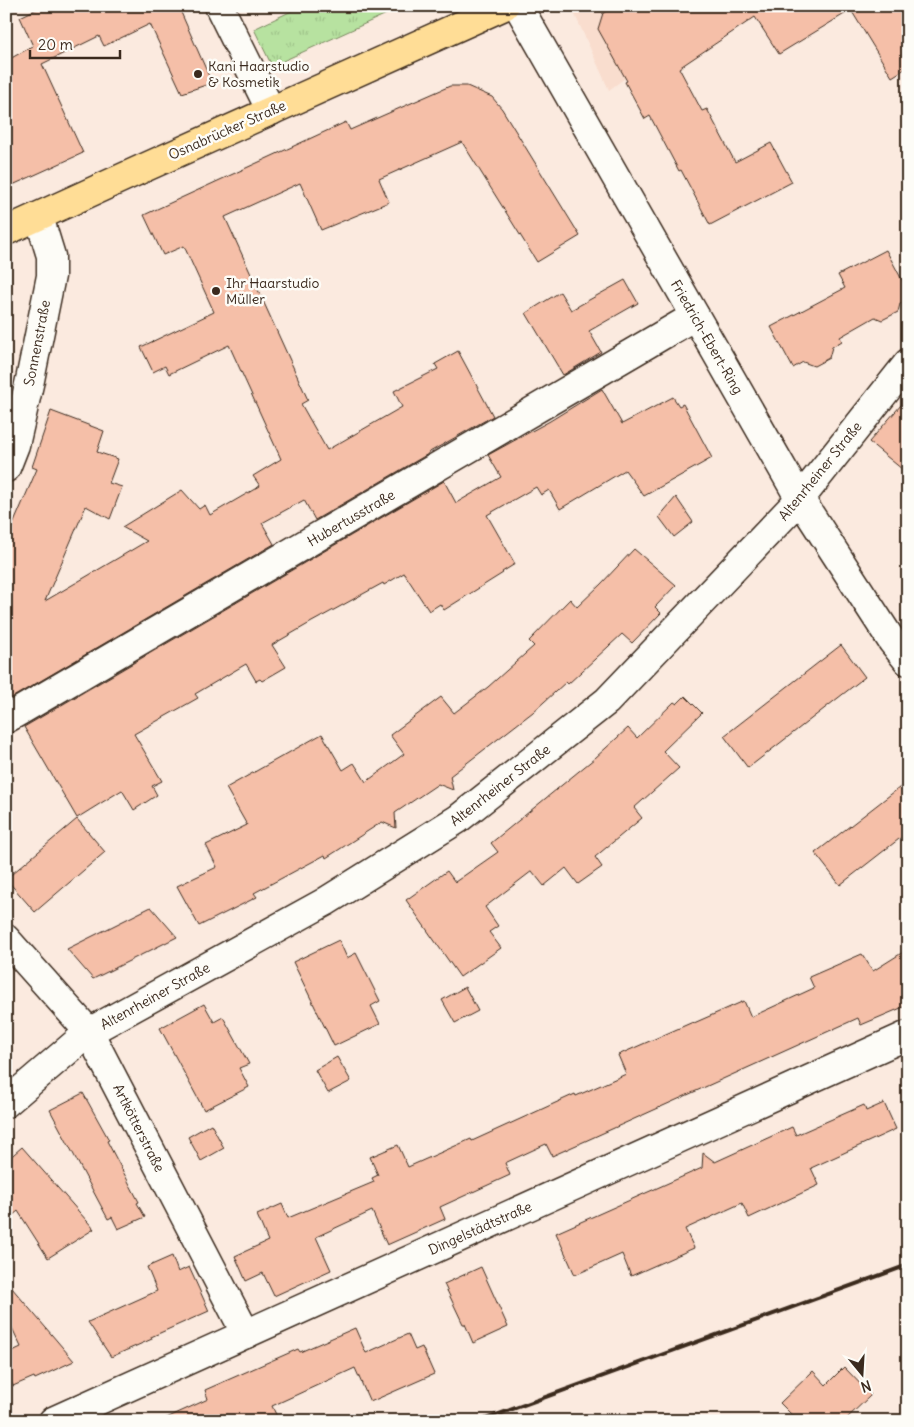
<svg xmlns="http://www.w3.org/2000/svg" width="914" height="1427" font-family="Delius,sans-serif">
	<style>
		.built { fill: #f9ddce }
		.grass { fill: url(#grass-tufts); stroke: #79865f }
		.building { fill: #f5bfa8; stroke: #3b2a1e }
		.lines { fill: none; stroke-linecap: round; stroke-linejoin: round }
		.minor-casing { stroke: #3b2a1e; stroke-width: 31 }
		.major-casing { stroke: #3b2a1e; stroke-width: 31 }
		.minor { stroke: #fdfcf7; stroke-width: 28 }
		.major { stroke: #ffdd96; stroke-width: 28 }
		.rail { stroke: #3b2a1e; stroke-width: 4 }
		.poi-dot { fill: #3b2a1e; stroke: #fdfcf7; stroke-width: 2 }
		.labels { text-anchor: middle; stroke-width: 5; stroke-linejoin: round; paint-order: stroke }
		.poi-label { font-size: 14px; fill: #3b2a1e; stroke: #fdfcf7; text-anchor: start }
		.street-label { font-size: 14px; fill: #3b2a1e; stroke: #fdfcf7 }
	</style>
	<defs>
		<pattern id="grass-tufts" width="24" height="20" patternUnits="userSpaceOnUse" patternTransform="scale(1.25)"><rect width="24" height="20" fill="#b7e2a0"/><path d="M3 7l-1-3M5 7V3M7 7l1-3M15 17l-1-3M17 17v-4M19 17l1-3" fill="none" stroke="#9ec289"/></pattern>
	</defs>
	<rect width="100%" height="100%" fill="#fbeadf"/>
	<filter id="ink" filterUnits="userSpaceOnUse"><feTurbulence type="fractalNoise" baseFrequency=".02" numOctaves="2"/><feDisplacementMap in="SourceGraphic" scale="10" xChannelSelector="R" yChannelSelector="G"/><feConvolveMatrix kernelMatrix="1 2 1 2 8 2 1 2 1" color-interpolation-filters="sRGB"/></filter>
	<g filter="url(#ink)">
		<!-- built -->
		<polygon class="built" points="571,6 722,6 609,90"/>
		<!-- grass -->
		<polygon class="grass" points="302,6 404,6 272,66 254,29"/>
		<!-- building -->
		<g class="building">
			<polygon points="43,6 188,6 180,10 212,83 182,93 150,24 104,46 99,36 42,64 83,153 6,188 6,61 33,46 20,17"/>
			<polygon points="616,6 908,6 908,67 892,77 851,10 779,54 755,17 679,68 702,111 707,109 735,162 771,143 792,182 710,225 681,170 679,171 650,116 645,119 625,82 627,81 598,29 603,13"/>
			<polygon points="450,86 467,86 492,97 502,109 580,236 537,262 462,142 379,179 389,202 321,230 300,183 225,217 308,400 301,404 327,450 402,407 394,391 438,369 435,364 458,351 493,416 428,453 428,454 315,520 304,500 262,523 274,544 8,700 6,696 6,541 37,469 32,467 51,411 104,431 97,452 118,459 109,483 122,487 110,519 86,506 45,601 147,541 122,527 182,490 199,509 205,505 210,515 260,486 253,476 281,459 229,345 169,374 165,366 153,372 141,347 214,312 184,246 163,255 144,215 346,122 350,130"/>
			<polygon points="886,250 908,291 908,300 900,304 898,312 882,320 875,317 840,337 842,341 832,347 829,358 814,366 803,362 793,368 771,327 845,288 838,275"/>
			<polygon points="625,280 638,303 589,331 601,352 563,375 526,313 560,292 571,310"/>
			<polygon points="602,389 622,424 673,397 679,406 683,404 712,458 644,496 625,470 560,509 549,490 541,495 536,487 487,515 515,564 502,572 503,573 444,610 440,604 429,611 404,573 384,585 383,583 310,623 272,645 286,667 262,681 260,679 256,681 246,664 195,694 198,698 134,734 162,781 152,786 157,795 134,810 122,790 77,818 24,727 444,481 456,503 501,477 488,455 550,421"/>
			<polygon points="908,397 908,474 869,442"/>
			<polygon points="676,497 693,522 674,537 659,517"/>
			<polygon points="634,549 676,585 655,607 661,613 632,643 622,634 568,684 566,682 533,712 450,776 453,790 438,784 395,813 396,828 382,822 326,858 325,855 254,893 257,897 199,926 177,886 217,867 206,845 247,825 226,788 322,734 343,770 354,763 366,782 404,754 390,735 441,697 454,713 488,687 534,646 529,641 570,599 577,607 601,584"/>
			<polygon points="841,645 865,677 748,768 724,736"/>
			<polygon points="685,696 702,713 663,751 679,768 634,808 642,818 595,857 602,867 578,884 566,868 544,886 532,871 485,907 498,926 489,932 501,948 460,977 406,900 447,871 455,882 498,852 491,843 595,758 628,728 637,738 674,702 677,704"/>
			<polygon points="908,781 908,832 840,885 815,853"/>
			<polygon points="77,819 105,852 35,912 6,879"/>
			<polygon points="151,907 177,937 93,979 67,949"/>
			<polygon points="339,940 347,958 356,953 380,1001 371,1006 380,1024 334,1046 293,962"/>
			<polygon points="908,949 908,1005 861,1025 858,1018 552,1156 546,1144 505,1163 510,1175 440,1207 445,1219 387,1245 372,1211 316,1237 331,1270 274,1296 263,1273 246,1281 235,1256 268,1241 257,1215 282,1204 288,1218 374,1182 372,1178 378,1175 370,1157 398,1145 408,1167 471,1139 472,1141 575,1094 576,1096 626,1074 618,1055 693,1022 694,1023 744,1001 751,1017 814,988 809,977 862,954 873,971"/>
			<polygon points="465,987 478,1011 455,1023 442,1000"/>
			<polygon points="204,1004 214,1022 223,1017 249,1064 239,1068 249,1087 204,1110 160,1028"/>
			<polygon points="337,1057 351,1081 328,1093 315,1070"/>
			<polygon points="83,1093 109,1140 107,1141 139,1202 137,1203 145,1217 118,1229 112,1217 108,1219 50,1110"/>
			<polygon points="884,1103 896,1129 811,1168 819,1185 749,1218 742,1203 685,1229 694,1248 631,1276 622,1254 575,1275 556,1233 702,1168 703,1153 715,1162 792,1127 796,1135 864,1105 866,1111"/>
			<polygon points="211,1124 224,1148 201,1161 188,1137"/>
			<polygon points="22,1147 94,1229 48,1258 18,1211 6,1221 6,1161"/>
			<polygon points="172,1256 178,1272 189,1267 209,1311 151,1337 152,1339 111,1357 88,1322 157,1291 147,1267"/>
			<polygon points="481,1267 508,1327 473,1343 465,1324 463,1324 444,1284"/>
			<polygon points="6,1281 74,1361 35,1379 34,1377 13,1386 6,1370 6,1354 21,1347 6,1315"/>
			<polygon points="355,1328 366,1353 408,1334 415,1350 422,1347 434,1374 370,1402 355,1368 272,1406 279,1421 160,1421 208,1399 205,1390 298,1349 300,1352"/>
			<polygon points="844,1367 871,1395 844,1421 798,1421 780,1403 813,1371 826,1385"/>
		</g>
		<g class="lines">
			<defs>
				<g id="minor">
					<polyline points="219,6 271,111"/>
					<polyline points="518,6 800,499 892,641 908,661"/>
					<polyline points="6,468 15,445 30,380 51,276 51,256 39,217"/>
					<polyline points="6,719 695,316"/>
					<polyline points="6,939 89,1032 246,1334"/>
					<polyline points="6,1103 89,1032 325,902 458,819 607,701 800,499 908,363"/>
					<polyline points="53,1421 908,1035"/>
				</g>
				<polyline id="major" points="6,231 146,167 504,6"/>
			</defs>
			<!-- minor casing -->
			<use href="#minor" class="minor-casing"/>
			<!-- major casing -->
			<use href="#major" class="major-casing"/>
			<!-- minor -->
			<use href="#minor" class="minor"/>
			<!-- major -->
			<use href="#major" class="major"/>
			<!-- rail -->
			<polyline class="rail" points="480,1421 908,1265"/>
		</g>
	</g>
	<!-- markers -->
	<g class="poi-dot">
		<circle cx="198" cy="74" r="5"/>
		<circle cx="216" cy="291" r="5"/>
	</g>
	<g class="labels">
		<!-- poi labels -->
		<g class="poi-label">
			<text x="208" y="71">Kani Haarstudio<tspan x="208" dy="16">&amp; Kosmetik</tspan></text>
			<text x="226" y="288">Ihr Haarstudio<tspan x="226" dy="16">Müller</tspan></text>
		</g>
		<!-- street labels -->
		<g class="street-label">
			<text transform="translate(227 130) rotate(-24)" y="5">Osnabrücker Straße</text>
			<text transform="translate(707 337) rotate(60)" y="5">Friedrich-Ebert-Ring</text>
			<text transform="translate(37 343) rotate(-79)" y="5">Sonnenstraße</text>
			<text transform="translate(820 471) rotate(-51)" y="5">Altenrheiner Straße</text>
			<text transform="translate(351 518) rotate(-30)" y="5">Hubertusstraße</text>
			<text transform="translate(500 785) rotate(-38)" y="5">Altenrheiner Straße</text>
			<text transform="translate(155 996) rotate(-29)" y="5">Altenrheiner Straße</text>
			<text transform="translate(139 1128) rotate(63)" y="5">Artkötterstraße</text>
			<text transform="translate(480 1228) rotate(-24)" y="5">Dingelstädtstraße</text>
		</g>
	</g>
	<!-- margin -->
	<rect width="914" height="1427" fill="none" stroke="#fdfcf7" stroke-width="25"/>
	<rect x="12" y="12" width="889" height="1402" fill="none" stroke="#3b2a1e" stroke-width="2" filter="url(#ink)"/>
	<!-- north arrow -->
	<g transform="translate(862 1374) rotate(162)" stroke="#fdfcf7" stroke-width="4" paint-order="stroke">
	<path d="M0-4L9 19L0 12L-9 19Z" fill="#3b2a1e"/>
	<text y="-8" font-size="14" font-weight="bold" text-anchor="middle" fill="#3b2a1e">N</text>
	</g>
	<!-- scale -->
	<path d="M30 50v8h90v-8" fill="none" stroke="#3b2a1e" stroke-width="2.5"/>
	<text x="38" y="50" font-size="15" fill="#3b2a1e" stroke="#fdfcf7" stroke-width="4" paint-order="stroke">20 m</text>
</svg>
